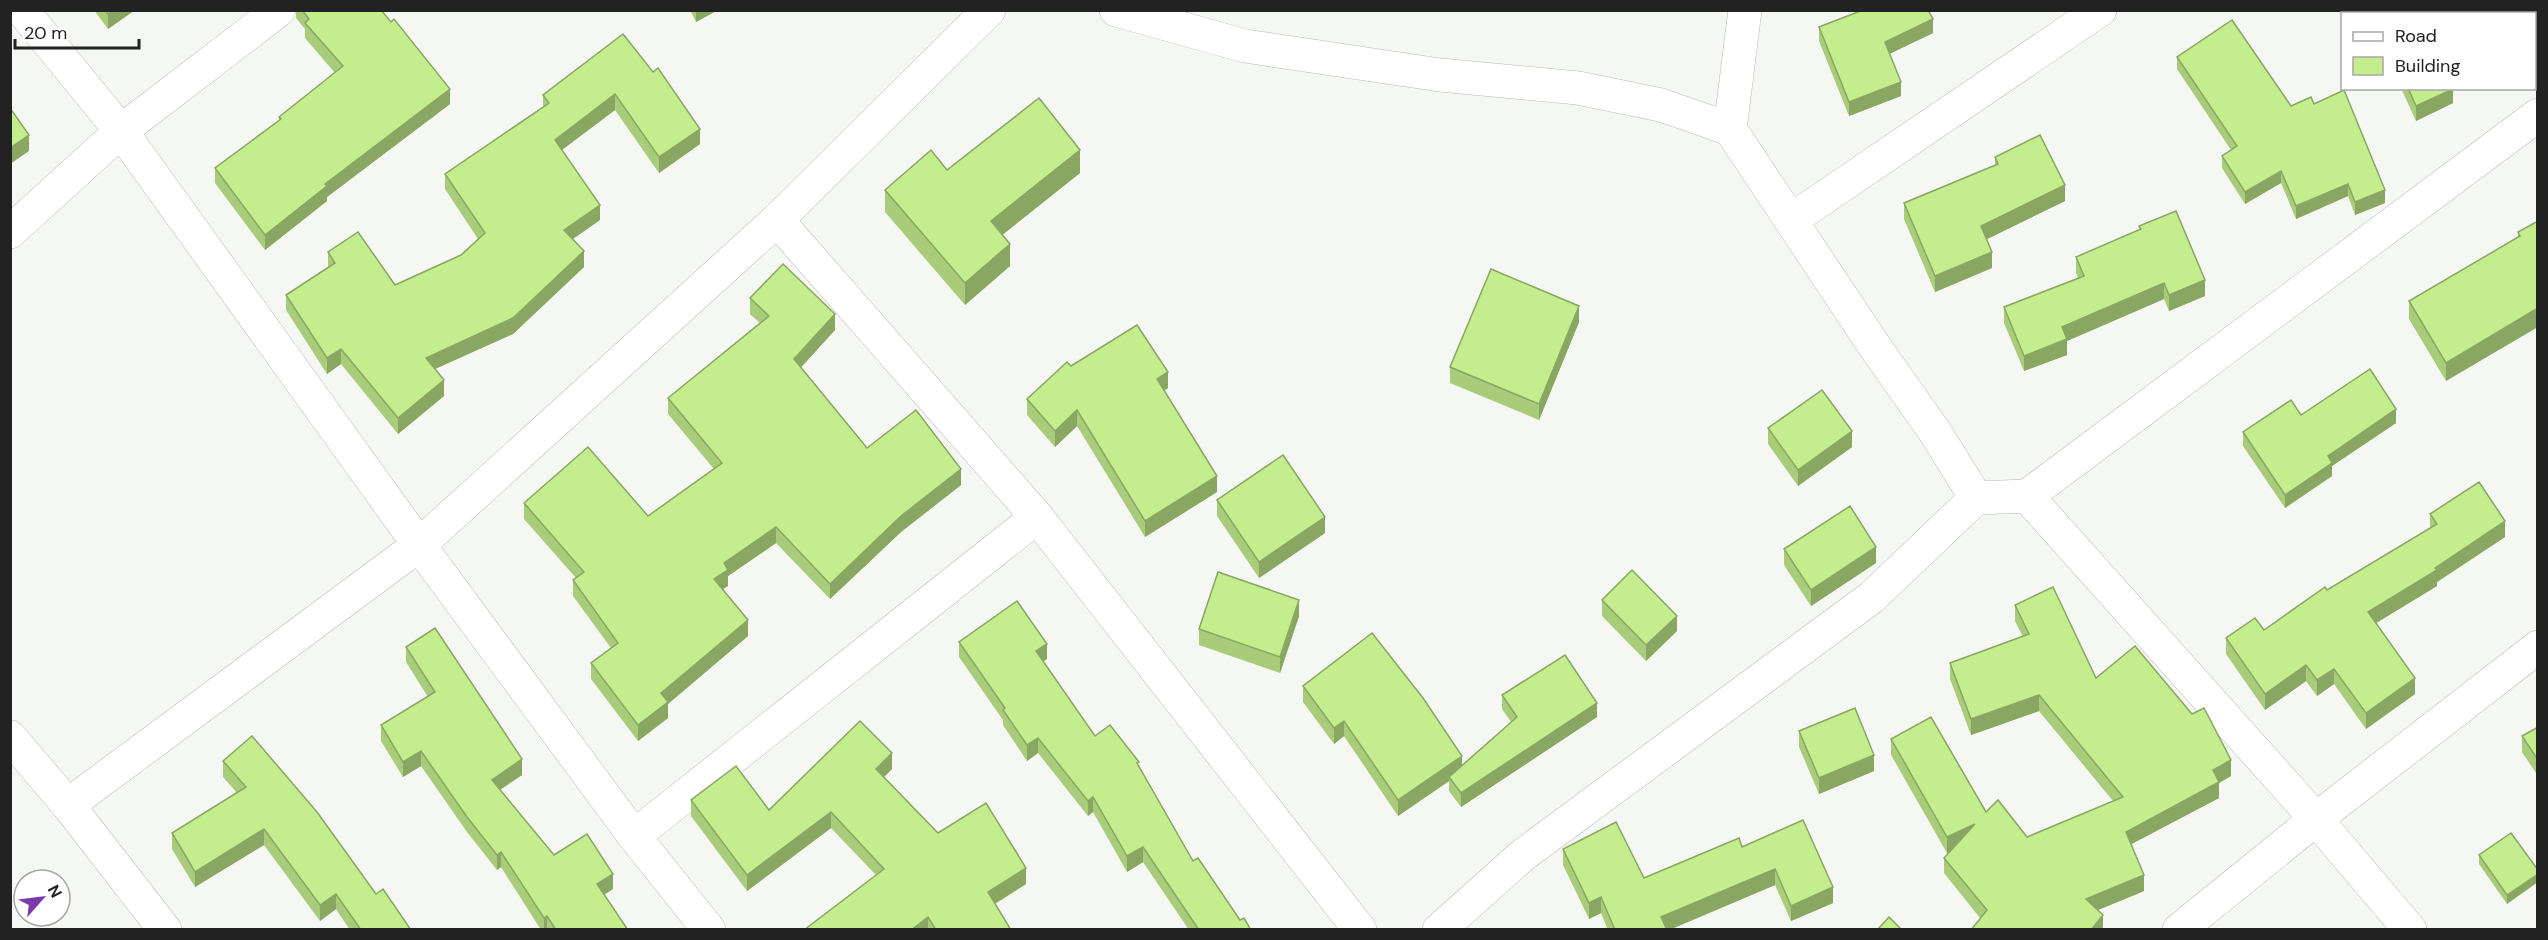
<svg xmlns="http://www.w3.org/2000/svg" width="2548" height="940" font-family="'DM Sans',sans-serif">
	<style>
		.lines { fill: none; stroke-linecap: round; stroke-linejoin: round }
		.minor-casing { stroke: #b9bbb7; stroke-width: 34 }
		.minor { stroke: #fff; stroke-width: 33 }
		.wall { fill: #a9cc7a }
		.shaded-wall { fill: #89a663 }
		.building { fill: #c4ed8e; stroke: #89a663; stroke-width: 1.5 }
	</style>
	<rect width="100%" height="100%" fill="#f5f7f3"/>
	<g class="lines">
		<defs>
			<g id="minor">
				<polyline points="22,10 121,131 419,545 634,836 709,930"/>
				<polyline points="1116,10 1245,46 1440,75 1578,88 1661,105 1730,129 1875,347 1935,432 1976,498 1872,597 1523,855 1439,930"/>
				<polyline points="1730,129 1745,10"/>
				<polyline points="777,220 1037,517 1360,930"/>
				<polyline points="1791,220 2100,10"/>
				<polyline points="10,232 121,131 279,10"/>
				<polyline points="2027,496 2538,115"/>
				<polyline points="1976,498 2027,496 2316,819 2410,930"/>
				<polyline points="10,737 68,805 165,930"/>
				<polyline points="68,805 419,545 777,220 989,10"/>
				<polyline points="634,836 1037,517"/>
				<polyline points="2179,930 2316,819 2538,647"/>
			</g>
		</defs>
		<!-- minor casing -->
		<use href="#minor" class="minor-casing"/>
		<!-- minor -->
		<use href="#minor" class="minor"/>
	</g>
	<!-- wall -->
	<g class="wall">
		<polygon points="94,10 135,10 108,29"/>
		<polygon points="296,10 381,10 450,104 327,197 327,201 265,250 215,183 215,168 279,121 279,117 335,73 305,38 305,29 296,18"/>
		<polygon points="690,10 718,10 696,22"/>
		<polygon points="2538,10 2538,56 2535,50 2535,14"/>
		<polygon points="1819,27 1933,33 1889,54 1901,96 1849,116 1819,41"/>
		<polygon points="623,34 700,144 659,173 615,110 562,150 600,220 573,239 584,267 513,334 435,369 444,396 398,434 341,364 327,374 286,310 286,295 328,267 328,252 395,285 461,255 478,239 445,189 445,174 543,107 543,95"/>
		<polygon points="2177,57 2291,106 2314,104 2385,203 2355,215 2348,196 2296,219 2281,183 2245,204 2222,168 2222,156 2231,150 2177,69"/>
		<polygon points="2401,88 2453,88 2453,103 2416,121"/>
		<polygon points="1995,157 2065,201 1987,239 1992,268 1935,292 1904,219 1904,203 1995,166"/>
		<polygon points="947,170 1080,173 1002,235 1010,266 965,305 885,212 885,190"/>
		<polygon points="2538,221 2446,381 2409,319 2409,301 2518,237 2518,232"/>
		<polygon points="2139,226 2205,296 2169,311 2164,299 2067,341 2067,355 2024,371 2004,323 2004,307 2078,278 2076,273 2076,257 2139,230"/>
		<polygon points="750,298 835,330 801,367 867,448 961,485 901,532 830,599 776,543 728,576 728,586 723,589 748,636 668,704 668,718 638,741 591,679 591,663 611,648 573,596 573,580 576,578 524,519 524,503 648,516 714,469 668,414 668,398 760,323 750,314"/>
		<polygon points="1579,322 1539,420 1450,383 1450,367"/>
		<polygon points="1071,366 1168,388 1164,391 1217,492 1145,537 1077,426 1055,447 1027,415 1027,399"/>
		<polygon points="2301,415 2396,423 2332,466 2332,476 2285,508 2243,446 2243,432"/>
		<polygon points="1768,428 1852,447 1798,486 1768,444"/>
		<polygon points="1217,500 1325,533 1259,578 1217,516"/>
		<polygon points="2430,514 2505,537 2437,582 2437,586 2376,623 2415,694 2366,729 2334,684 2317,696 2306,681 2265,710 2226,654 2226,638 2264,630 2430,528"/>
		<polygon points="1784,549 1876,563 1811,606 1784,565"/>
		<polygon points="1602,600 1677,631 1646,661 1602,616"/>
		<polygon points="2015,605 2096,678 2231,776 2219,783 2219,798 2131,844 2144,891 2098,910 2103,930 1980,918 1944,873 1944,858 1950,851 1947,853 1891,755 1891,739 1986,812 2027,837 2113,801 2039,711 1971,735 1950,679 1950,663 2023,637 2015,621"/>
		<polygon points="1299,616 1280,673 1199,645 1199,629"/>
		<polygon points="959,642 1047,659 1043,661 1095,736 1139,766 1193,861 1240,920 1251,930 1189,930 1143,862 1127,872 1093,812 1088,816 1038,753 1027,761 1003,725 1003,720 959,657"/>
		<polygon points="406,647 522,775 500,790 554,855 613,889 604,895 628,930 541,930 501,867 497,870 467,832 421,766 403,777 381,741 381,725 428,697 406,662"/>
		<polygon points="1303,686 1462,766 1511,722 1502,709 1502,695 1597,717 1461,807 1449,791 1449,781 1398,816 1344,736 1334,744 1303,702"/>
		<polygon points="2538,727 2538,776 2522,752 2522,736"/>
		<polygon points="1799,731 1874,771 1819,794 1799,747"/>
		<polygon points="223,761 376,894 411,930 350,930 336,909 320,921 264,845 195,887 172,849 172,833 237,793 223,777"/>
		<polygon points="892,769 884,777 938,833 1026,884 995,904 1011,930 804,930 876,875 831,828 747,891 691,816 691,800 769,810"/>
		<polygon points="1742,847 1833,903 1791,921 1775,885 1669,930 1608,930 1601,913 1589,919 1563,865 1563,849 1644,878"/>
		<polygon points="2479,855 2538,870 2507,904 2479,864"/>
	</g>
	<!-- shaded-wall -->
	<g class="shaded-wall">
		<polygon points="113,10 135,10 108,29 108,14"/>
		<polygon points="696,10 718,10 696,22"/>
		<polygon points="1933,19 1933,33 1885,56 1885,42"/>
		<polygon points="1901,82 1901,96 1849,116 1849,102"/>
		<polygon points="450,89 450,104 327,197 327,201 265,250 265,235 325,184"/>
		<polygon points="2453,89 2453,103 2416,121 2416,106"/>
		<polygon points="615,94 615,110 555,155 555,140"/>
		<polygon points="700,129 700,144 659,173 659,157"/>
		<polygon points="29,135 29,151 10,164 10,148"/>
		<polygon points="1080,150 1080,173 991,244 991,221"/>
		<polygon points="2281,171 2281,183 2245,204 2245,192"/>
		<polygon points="2348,184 2348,196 2296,219 2296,206"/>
		<polygon points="2065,185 2065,201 1981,242 1981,226"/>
		<polygon points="2385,190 2385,203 2355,215 2355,202"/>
		<polygon points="600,205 600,220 564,245 564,230"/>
		<polygon points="1010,244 1010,266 965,305 965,283"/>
		<polygon points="584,251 584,267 513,334 426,373 426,358"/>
		<polygon points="1992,252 1992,268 1935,292 1935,276"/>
		<polygon points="2205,280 2205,296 2169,311 2169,295"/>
		<polygon points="2164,283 2164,299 2067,341 2067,355 2024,371 2024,356 2062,327"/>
		<polygon points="1579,306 1579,322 1539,420 1539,404"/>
		<polygon points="2538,308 2538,327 2446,381 2446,363"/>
		<polygon points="835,314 835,330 794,375 794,359"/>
		<polygon points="341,349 341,364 327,374 327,358"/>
		<polygon points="1168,372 1168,388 1157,395 1157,379"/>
		<polygon points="444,380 444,396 398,434 398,418"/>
		<polygon points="2396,409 2396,423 2332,466 2332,476 2285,508 2285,495 2328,456"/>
		<polygon points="1077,410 1077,426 1055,447 1055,431"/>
		<polygon points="1852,431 1852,447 1798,486 1798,470"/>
		<polygon points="961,469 961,485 901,532 830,599 830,584 901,516"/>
		<polygon points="1217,476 1217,492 1145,537 1145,521"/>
		<polygon points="1325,517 1325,533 1259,578 1259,562"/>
		<polygon points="2505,521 2505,537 2437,582 2437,586 2368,628 2368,612"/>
		<polygon points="776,527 776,543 728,576 728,586 714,595 714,579 724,563"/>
		<polygon points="1876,547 1876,563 1811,606 1811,590"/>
		<polygon points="1299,600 1299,616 1280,673 1280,657"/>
		<polygon points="1677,616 1677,631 1646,661 1646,645"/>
		<polygon points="748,620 748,636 668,704 668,718 638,741 638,725 661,693"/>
		<polygon points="1047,644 1047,659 1036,666 1036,651"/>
		<polygon points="2306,665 2306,681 2265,710 2265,694"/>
		<polygon points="2334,669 2334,684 2317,696 2317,680"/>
		<polygon points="2415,678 2415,694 2366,729 2366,713"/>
		<polygon points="2039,695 2039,711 1971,735 1971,719"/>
		<polygon points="1597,703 1597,717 1461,807 1461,793"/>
		<polygon points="1344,721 1344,736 1334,744 1334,728"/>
		<polygon points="1038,738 1038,753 1027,761 1027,745"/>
		<polygon points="421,751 421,766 403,777 403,762"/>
		<polygon points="892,753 892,769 876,785 876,769"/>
		<polygon points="1874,755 1874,771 1819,794 1819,778"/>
		<polygon points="1462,756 1462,772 1449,777 1449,781 1398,816 1398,800"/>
		<polygon points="522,759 522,775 492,795 492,780"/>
		<polygon points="2231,760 2231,776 2219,783 2219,798 2126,847 2126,832 2213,770"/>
		<polygon points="1093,797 1093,812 1088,816 1088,801"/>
		<polygon points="831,812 831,828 747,891 747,875"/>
		<polygon points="1975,824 1975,840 1947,853 1947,837"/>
		<polygon points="264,829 264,845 195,887 195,872"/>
		<polygon points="1143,847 1143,862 1127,872 1127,856"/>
		<polygon points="501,852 501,867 497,870 497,855"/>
		<polygon points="1026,868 1026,884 988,908 988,892"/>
		<polygon points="1775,869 1775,885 1669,930 1661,930 1661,917"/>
		<polygon points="613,874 613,889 597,899 597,884"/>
		<polygon points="2538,874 2538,882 2507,904 2507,895"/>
		<polygon points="2144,875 2144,891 2086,915 2086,899"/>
		<polygon points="1833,887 1833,903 1791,921 1791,906"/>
		<polygon points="336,894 336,909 320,921 320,905"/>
		<polygon points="1601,897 1601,913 1589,919 1589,903"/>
		<polygon points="2103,915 2103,930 2091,930"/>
		<polygon points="547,916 547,930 544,930 544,918"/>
		<polygon points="928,917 928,930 911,930"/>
	</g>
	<!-- building -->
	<g class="building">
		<polygon points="105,10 113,10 108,14"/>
		<polygon points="302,10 381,10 391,22 394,19 450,89 325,184 327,186 265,235 215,168 281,119 279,117 343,66 305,23 309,19"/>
		<polygon points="1863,10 1928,10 1933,19 1885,42 1901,82 1849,102 1819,27"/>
		<polygon points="2473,10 2538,10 2538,41 2535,36 2535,14 2467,14"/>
		<polygon points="2232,20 2291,106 2311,97 2314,104 2344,90 2385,190 2355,202 2348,184 2296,206 2281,171 2245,192 2222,156 2237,146 2177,57"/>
		<polygon points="623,34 653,72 658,68 700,129 659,157 615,94 555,140 600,205 564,230 584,251 513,318 426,358 444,380 398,418 341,349 327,358 286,295 335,263 328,252 358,232 395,285 461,255 485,233 445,174 549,103 543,95"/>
		<polygon points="2408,88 2453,88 2453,89 2416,106"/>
		<polygon points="1039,98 1080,150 991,221 1010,244 965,283 885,190 931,150 947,170"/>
		<polygon points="10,108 29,135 10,148"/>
		<polygon points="2040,135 2065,185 1981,226 1992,252 1935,276 1904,203 1998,164 1995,157"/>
		<polygon points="2176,211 2205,280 2169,295 2164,283 2062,327 2067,339 2024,356 2004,307 2084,276 2076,257 2141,229 2139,226"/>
		<polygon points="2538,221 2538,308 2446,363 2409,301 2520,236 2518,232"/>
		<polygon points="783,264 835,314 794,359 867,448 916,410 961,469 901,516 830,584 776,527 724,563 728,570 714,579 748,620 661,693 668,702 638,725 591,663 618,643 573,580 584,572 524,503 588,447 648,516 722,463 668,398 769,316 750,298"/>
		<polygon points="1491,269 1579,306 1539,404 1450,367"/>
		<polygon points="1137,325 1168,372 1157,379 1217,476 1145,521 1077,410 1055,431 1027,399 1067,362 1071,366"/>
		<polygon points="2370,369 2396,409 2328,456 2332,463 2285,495 2243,432 2291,400 2301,415"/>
		<polygon points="1822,390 1852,431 1798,470 1768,428"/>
		<polygon points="1283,455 1325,517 1259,562 1217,500"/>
		<polygon points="2479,482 2505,521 2435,568 2437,570 2368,612 2415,678 2366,713 2334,669 2317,680 2306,665 2265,694 2226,638 2255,618 2264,630 2325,587 2327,590 2437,524 2430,514"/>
		<polygon points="1850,506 1876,547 1811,590 1784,549"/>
		<polygon points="1632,570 1677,616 1646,645 1602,600"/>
		<polygon points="1218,572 1299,600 1280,657 1199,629"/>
		<polygon points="2053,587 2096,678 2135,646 2192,714 2204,708 2231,760 2213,770 2219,782 2126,832 2144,875 2086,899 2103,915 2091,930 1971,930 1987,910 1944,858 1975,824 1947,837 1891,739 1931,717 1986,812 1998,800 2027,837 2123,797 2039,695 1971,719 1950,663 2029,634 2015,605"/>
		<polygon points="1017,601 1047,644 1036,651 1095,736 1110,725 1139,762 1137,763 1193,861 1198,858 1240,920 1244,918 1251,930 1199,930 1143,847 1127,856 1093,797 1088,801 1038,738 1027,745 1003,710 1005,708 959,642"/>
		<polygon points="435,628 522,759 492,780 554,855 587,834 613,874 597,884 628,930 556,930 547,916 544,918 501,852 497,855 467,817 421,751 403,762 381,725 435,692 406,647"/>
		<polygon points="1372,633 1423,698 1462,756 1398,800 1344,721 1334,728 1303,686"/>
		<polygon points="1565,655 1597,703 1461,793 1449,777 1517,717 1502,695"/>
		<polygon points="1855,708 1874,755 1819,778 1799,731"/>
		<polygon points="860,721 892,753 876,769 938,833 986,803 1026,868 988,892 1011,930 936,930 928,917 911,930 804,930 884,869 831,812 747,875 691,800 736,766 769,810"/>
		<polygon points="2538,727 2538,760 2522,736"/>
		<polygon points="252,736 317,812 376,894 383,889 411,930 361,930 336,894 320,905 264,829 195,872 172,833 246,787 223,761"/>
		<polygon points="1803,820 1833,887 1791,906 1775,869 1661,917 1667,930 1615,930 1601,897 1589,903 1563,849 1616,822 1644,878 1739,838 1742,847"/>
		<polygon points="2511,833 2538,870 2538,874 2507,895 2479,855"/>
		<polygon points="1889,917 1902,930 1877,930"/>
	</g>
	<!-- border -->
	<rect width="2548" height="940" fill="none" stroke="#212221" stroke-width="24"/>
	<!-- legend -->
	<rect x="2341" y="12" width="195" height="78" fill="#ffffff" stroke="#a6a7a6" stroke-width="1.5"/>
	<rect x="2353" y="32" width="30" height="9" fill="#ffffff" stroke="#a6a7a6" stroke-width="1.5"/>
	<text x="2395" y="42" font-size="18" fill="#212221">Road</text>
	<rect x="2353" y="57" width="30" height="18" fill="#c4ed8e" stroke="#a6a7a6" stroke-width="1.5"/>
	<text x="2395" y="72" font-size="18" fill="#212221">Building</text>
	<!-- north arrow -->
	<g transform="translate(42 898) rotate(62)"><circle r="28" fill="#ffffff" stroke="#a6a7a6" stroke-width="1.5"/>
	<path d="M0-4.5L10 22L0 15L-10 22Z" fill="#7c38ac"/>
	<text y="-9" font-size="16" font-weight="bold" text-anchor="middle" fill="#212221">N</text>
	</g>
	<!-- scale -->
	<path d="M15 39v9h124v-9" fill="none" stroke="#212221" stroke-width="3"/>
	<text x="24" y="39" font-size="18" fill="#212221" stroke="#ffffff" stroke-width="4.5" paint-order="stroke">20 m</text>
</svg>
